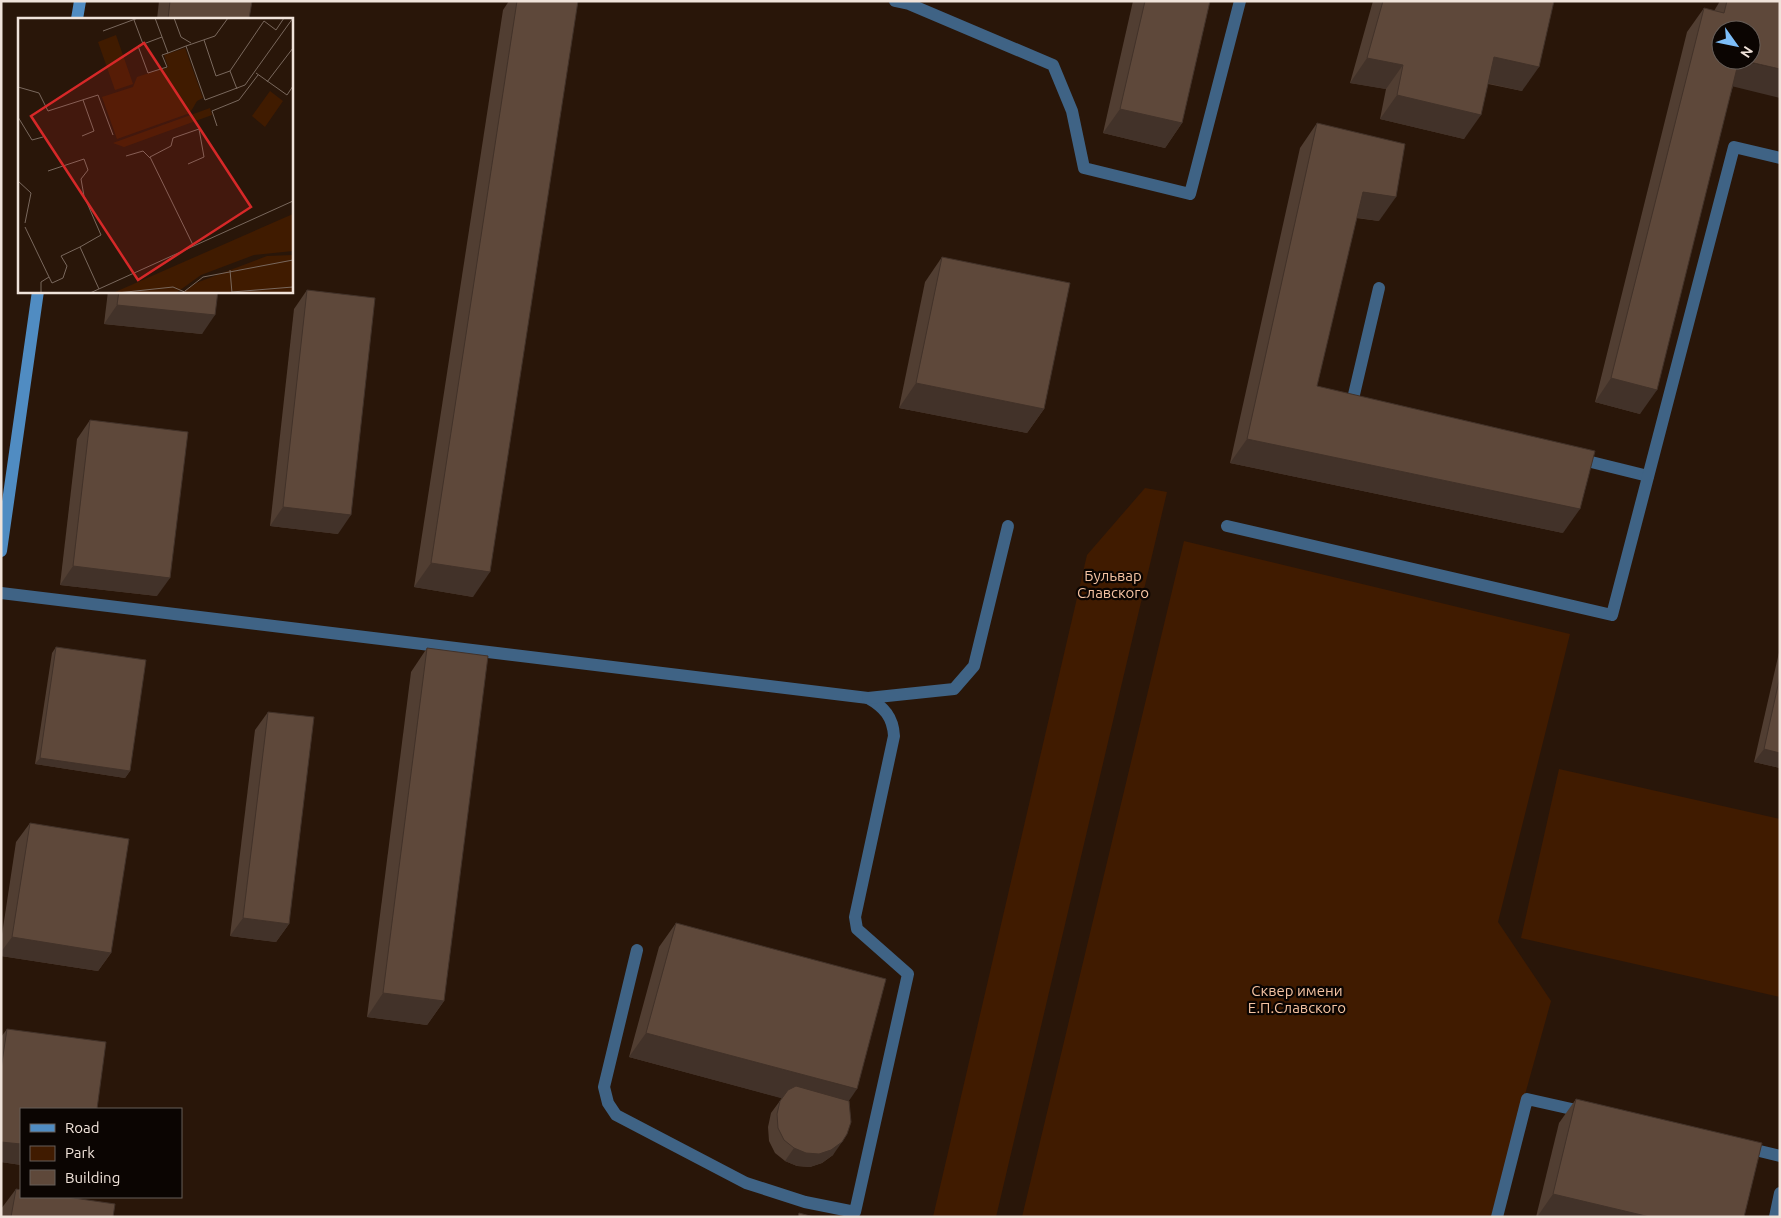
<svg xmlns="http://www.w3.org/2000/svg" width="1781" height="1218" font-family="Ubuntu,sans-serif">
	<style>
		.green { fill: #401b00 }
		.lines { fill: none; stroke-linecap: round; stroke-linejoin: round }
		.lane { stroke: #3f6385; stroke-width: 12 }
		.secondary { stroke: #508cc2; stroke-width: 12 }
		.wall { fill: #513e32 }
		.shaded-wall { fill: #423229 }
		.building { fill: #5e483a; stroke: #423229 }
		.labels { text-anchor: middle; stroke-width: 4.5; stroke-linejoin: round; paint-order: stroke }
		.park-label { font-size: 15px; fill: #f5c3a2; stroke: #0b0502 }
		.inset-road { fill: none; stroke: #79685d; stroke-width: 1 }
		.view { fill: #d62828; fill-opacity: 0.15; stroke: #d62828; stroke-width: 2.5 }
		.inset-edge { fill: none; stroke: #f0e3da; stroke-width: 2.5 }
	</style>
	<rect width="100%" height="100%" fill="#291609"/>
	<!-- green -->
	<g class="green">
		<polygon points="1145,488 1167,492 996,1217 933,1217 1087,555"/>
		<polygon points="1184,541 1570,634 1498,922 1551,1001 1491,1217 1022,1217"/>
		<polygon points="1559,769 1780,819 1780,997 1521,938"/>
	</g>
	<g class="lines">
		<!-- lane -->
		<g class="lane">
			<polyline points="895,1 909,4 1053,65 1072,111 1084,168 1190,194 1240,1"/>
			<polyline points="1359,405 1352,403 1379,288"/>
			<polyline points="1575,458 1648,476"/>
			<polyline points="1227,526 1612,615 1734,147 1780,158"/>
			<path d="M1,593L868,698C884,707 893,717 894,736L855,917L857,929L908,974L855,1212L805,1202L746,1183L616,1115L608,1103L604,1087L637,950"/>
			<polyline points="868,698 954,689 974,666 1008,526"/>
			<polyline points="1743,1147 1780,1156"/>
			<polyline points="1497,1217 1527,1099 1585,1112"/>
			<polyline points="1775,1217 1780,1193"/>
		</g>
		<!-- secondary -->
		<g class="secondary">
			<polyline points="77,19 80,1"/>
			<polyline points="1,551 38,291"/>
		</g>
	</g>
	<!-- wall -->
	<g class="wall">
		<polygon points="159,1 252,1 249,19 157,19"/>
		<polygon points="509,1 578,1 473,597 414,587 503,10"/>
		<polygon points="1133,1 1210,1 1182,123 1165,148 1103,133"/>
		<polygon points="1373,1 1554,1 1522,91 1488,84 1464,139 1380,119 1386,89 1350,83"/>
		<polygon points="1720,1 1780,1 1733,86 1640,414 1595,402 1687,32 1704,8 1714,11"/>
		<polygon points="1317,123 1379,221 1356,218 1317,386 1563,533 1230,463 1300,148"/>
		<polygon points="942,257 1044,409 1027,433 899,408 925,282"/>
		<polygon points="307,290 338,534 270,526 294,309"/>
		<polygon points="108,291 218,291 202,334 104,324"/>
		<polygon points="90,420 157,596 60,585 77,439"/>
		<polygon points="56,647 130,771 125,778 35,764 52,653"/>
		<polygon points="427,648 444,1001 427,1025 367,1017 411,672"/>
		<polygon points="1780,648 1780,768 1754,762"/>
		<polygon points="268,712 289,924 276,942 230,936 255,730"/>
		<polygon points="30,823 111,953 98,971 1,956 1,941 16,842"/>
		<polygon points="676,923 849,1101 833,1155 822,1163 810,1167 797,1166 785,1161 775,1153 769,1141 768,1127 771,1113 782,1098 629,1057 659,947"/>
		<polygon points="7,1029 21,1165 1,1162 1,1037"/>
		<polygon points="1576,1099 1744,1217 1536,1217 1559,1123"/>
		<polygon points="16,1189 113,1217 1,1217 1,1209"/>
	</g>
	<!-- shaded-wall -->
	<g class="shaded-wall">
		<polygon points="1494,57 1539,67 1522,91 1478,81"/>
		<polygon points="1367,58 1403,65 1386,89 1350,83"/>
		<polygon points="1739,60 1780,69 1780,98 1723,84"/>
		<polygon points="1397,95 1481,115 1464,139 1380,119"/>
		<polygon points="1120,109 1182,123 1165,148 1103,133"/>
		<polygon points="1363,192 1396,197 1379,221 1346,216"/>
		<polygon points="117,305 215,315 202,334 104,324"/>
		<polygon points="1611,378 1657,390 1640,414 1595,402"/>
		<polygon points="916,383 1044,409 1027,433 899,408"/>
		<polygon points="1247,439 1580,509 1563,533 1230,463"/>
		<polygon points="283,507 351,515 338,534 270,526"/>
		<polygon points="431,563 490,572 473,597 414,587"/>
		<polygon points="73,566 170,578 157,596 60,585"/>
		<polygon points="1764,749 1780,753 1780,768 1754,762"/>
		<polygon points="40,758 130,771 125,778 35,764"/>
		<polygon points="243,918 289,924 276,942 230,936"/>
		<polygon points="12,937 111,953 98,971 1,956 1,952"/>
		<polygon points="383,993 444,1001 427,1025 367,1017"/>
		<polygon points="646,1033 857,1089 840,1114 629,1057"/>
		<polygon points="1,1142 21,1144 21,1165 1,1162"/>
		<polygon points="842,1142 833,1155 822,1163 810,1167 797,1166 785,1161 794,1148"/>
		<polygon points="1553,1194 1650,1217 1537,1217"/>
	</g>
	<!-- building -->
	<g class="building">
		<polygon points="170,1 252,1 249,19 168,19"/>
		<polygon points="517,1 578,1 490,572 431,563"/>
		<polygon points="1145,1 1210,1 1182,123 1120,109"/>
		<polygon points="1383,1 1554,1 1539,67 1494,57 1481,115 1397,95 1403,65 1367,58"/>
		<polygon points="1727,1 1780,1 1780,69 1741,60 1751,60 1751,30 1721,30 1721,60 1739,60 1657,390 1611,378 1704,8 1724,13"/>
		<polygon points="1317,123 1405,144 1396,197 1363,192 1317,386 1595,451 1580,509 1247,439"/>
		<polygon points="942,257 1070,283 1044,409 916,383"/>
		<polygon points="307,290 375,298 351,515 283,507"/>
		<polygon points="119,291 218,291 215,315 117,305"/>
		<polygon points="90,420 188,432 170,578 73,566"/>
		<polygon points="56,647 146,660 130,771 40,758"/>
		<polygon points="427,648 488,656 444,1001 383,993"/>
		<polygon points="1780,676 1780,753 1764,749"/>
		<polygon points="268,712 314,717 289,924 243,918"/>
		<polygon points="30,823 129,839 111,953 12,937"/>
		<polygon points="676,923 886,979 857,1089 646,1033"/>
		<polygon points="7,1029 106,1042 97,1109 21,1109 21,1144 1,1142 1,1069"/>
		<polygon points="796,1086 849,1101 851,1122 847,1134 842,1142 831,1150 819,1154 806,1153 794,1148 784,1140 778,1128 777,1114 780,1101 788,1090"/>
		<polygon points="1576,1099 1762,1143 1744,1217 1650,1217 1553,1194"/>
		<polygon points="16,1189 21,1190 21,1197 67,1197 115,1204 113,1217 11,1217"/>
		<polygon points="799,1213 814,1217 798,1217"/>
	</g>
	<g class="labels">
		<!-- park labels -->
		<g class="park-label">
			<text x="1113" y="581">Бульвар<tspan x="1113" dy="17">Славского</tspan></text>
			<text x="1297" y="996">Сквер имени<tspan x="1297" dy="17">Е.П.Славского</tspan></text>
		</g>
	</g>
	<!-- overview -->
	<g transform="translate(18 18)">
		<rect width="275" height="275" fill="#291609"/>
		<path d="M98,17L115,66L97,72L80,24ZM167,30L185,80L179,83L172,95L99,121L84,79L115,69L119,59L150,49L146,37ZM252,73L265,83L247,109L234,98ZM192,90L194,97L106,129L95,125ZM275,196V233L236,237L183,257L158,275H95ZM275,237V275H164L178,265L249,238Z" fill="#401b00"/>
		<path class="inset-road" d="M137,0L150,35L168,28M156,0L163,19L173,25M210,0L197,18L168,28L187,82L227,67L275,0M116,2L125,26M85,13L120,0M144,19L120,28L130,55L149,49L144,37L150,35M186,22L198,58L212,53L219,71M212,53L246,3L258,12L266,0M238,55L269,77L275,68M249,64L275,30M0,69L21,75L30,93L80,77L95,117M0,99L14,122L25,119M199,108L194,93L221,82L240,57M64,118L76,113L65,82M108,138L125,133L132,140M170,146L186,139L181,111L155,120L153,128L132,139L175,227M30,153L66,141L70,152L63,161L66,178L83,217L62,229L81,271M0,163L13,175L7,205M7,209L31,259L23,264V275M212,252L214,275M31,259L34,265L45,260L49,248L43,238L62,229M167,273L185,259L275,242M214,274L275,269M72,275L275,183M99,275L155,269L169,275"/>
		<path class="view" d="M126,25L233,189L120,262L13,98Z"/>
		<rect width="275" height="275" class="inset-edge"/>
	</g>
	<!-- border -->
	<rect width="1781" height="1218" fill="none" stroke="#f0e3da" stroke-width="5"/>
	<!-- legend -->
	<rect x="20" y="1108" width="162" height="90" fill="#0b0502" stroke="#675e58"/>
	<rect x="30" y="1124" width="25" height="8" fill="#508cc2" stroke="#675e58"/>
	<text x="65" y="1133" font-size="15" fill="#f0e3da">Road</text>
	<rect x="30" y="1146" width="25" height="15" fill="#401b00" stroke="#675e58"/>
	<text x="65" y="1158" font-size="15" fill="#f0e3da">Park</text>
	<rect x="30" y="1170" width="25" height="15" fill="#5e483a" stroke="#675e58"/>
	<text x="65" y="1183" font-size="15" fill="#f0e3da">Building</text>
	<!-- north arrow -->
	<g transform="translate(1736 45) rotate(123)"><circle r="24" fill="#0b0502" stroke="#675e58"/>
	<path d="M0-4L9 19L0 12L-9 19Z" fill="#7dbef9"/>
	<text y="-8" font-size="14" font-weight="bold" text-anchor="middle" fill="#f0e3da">N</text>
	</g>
</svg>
